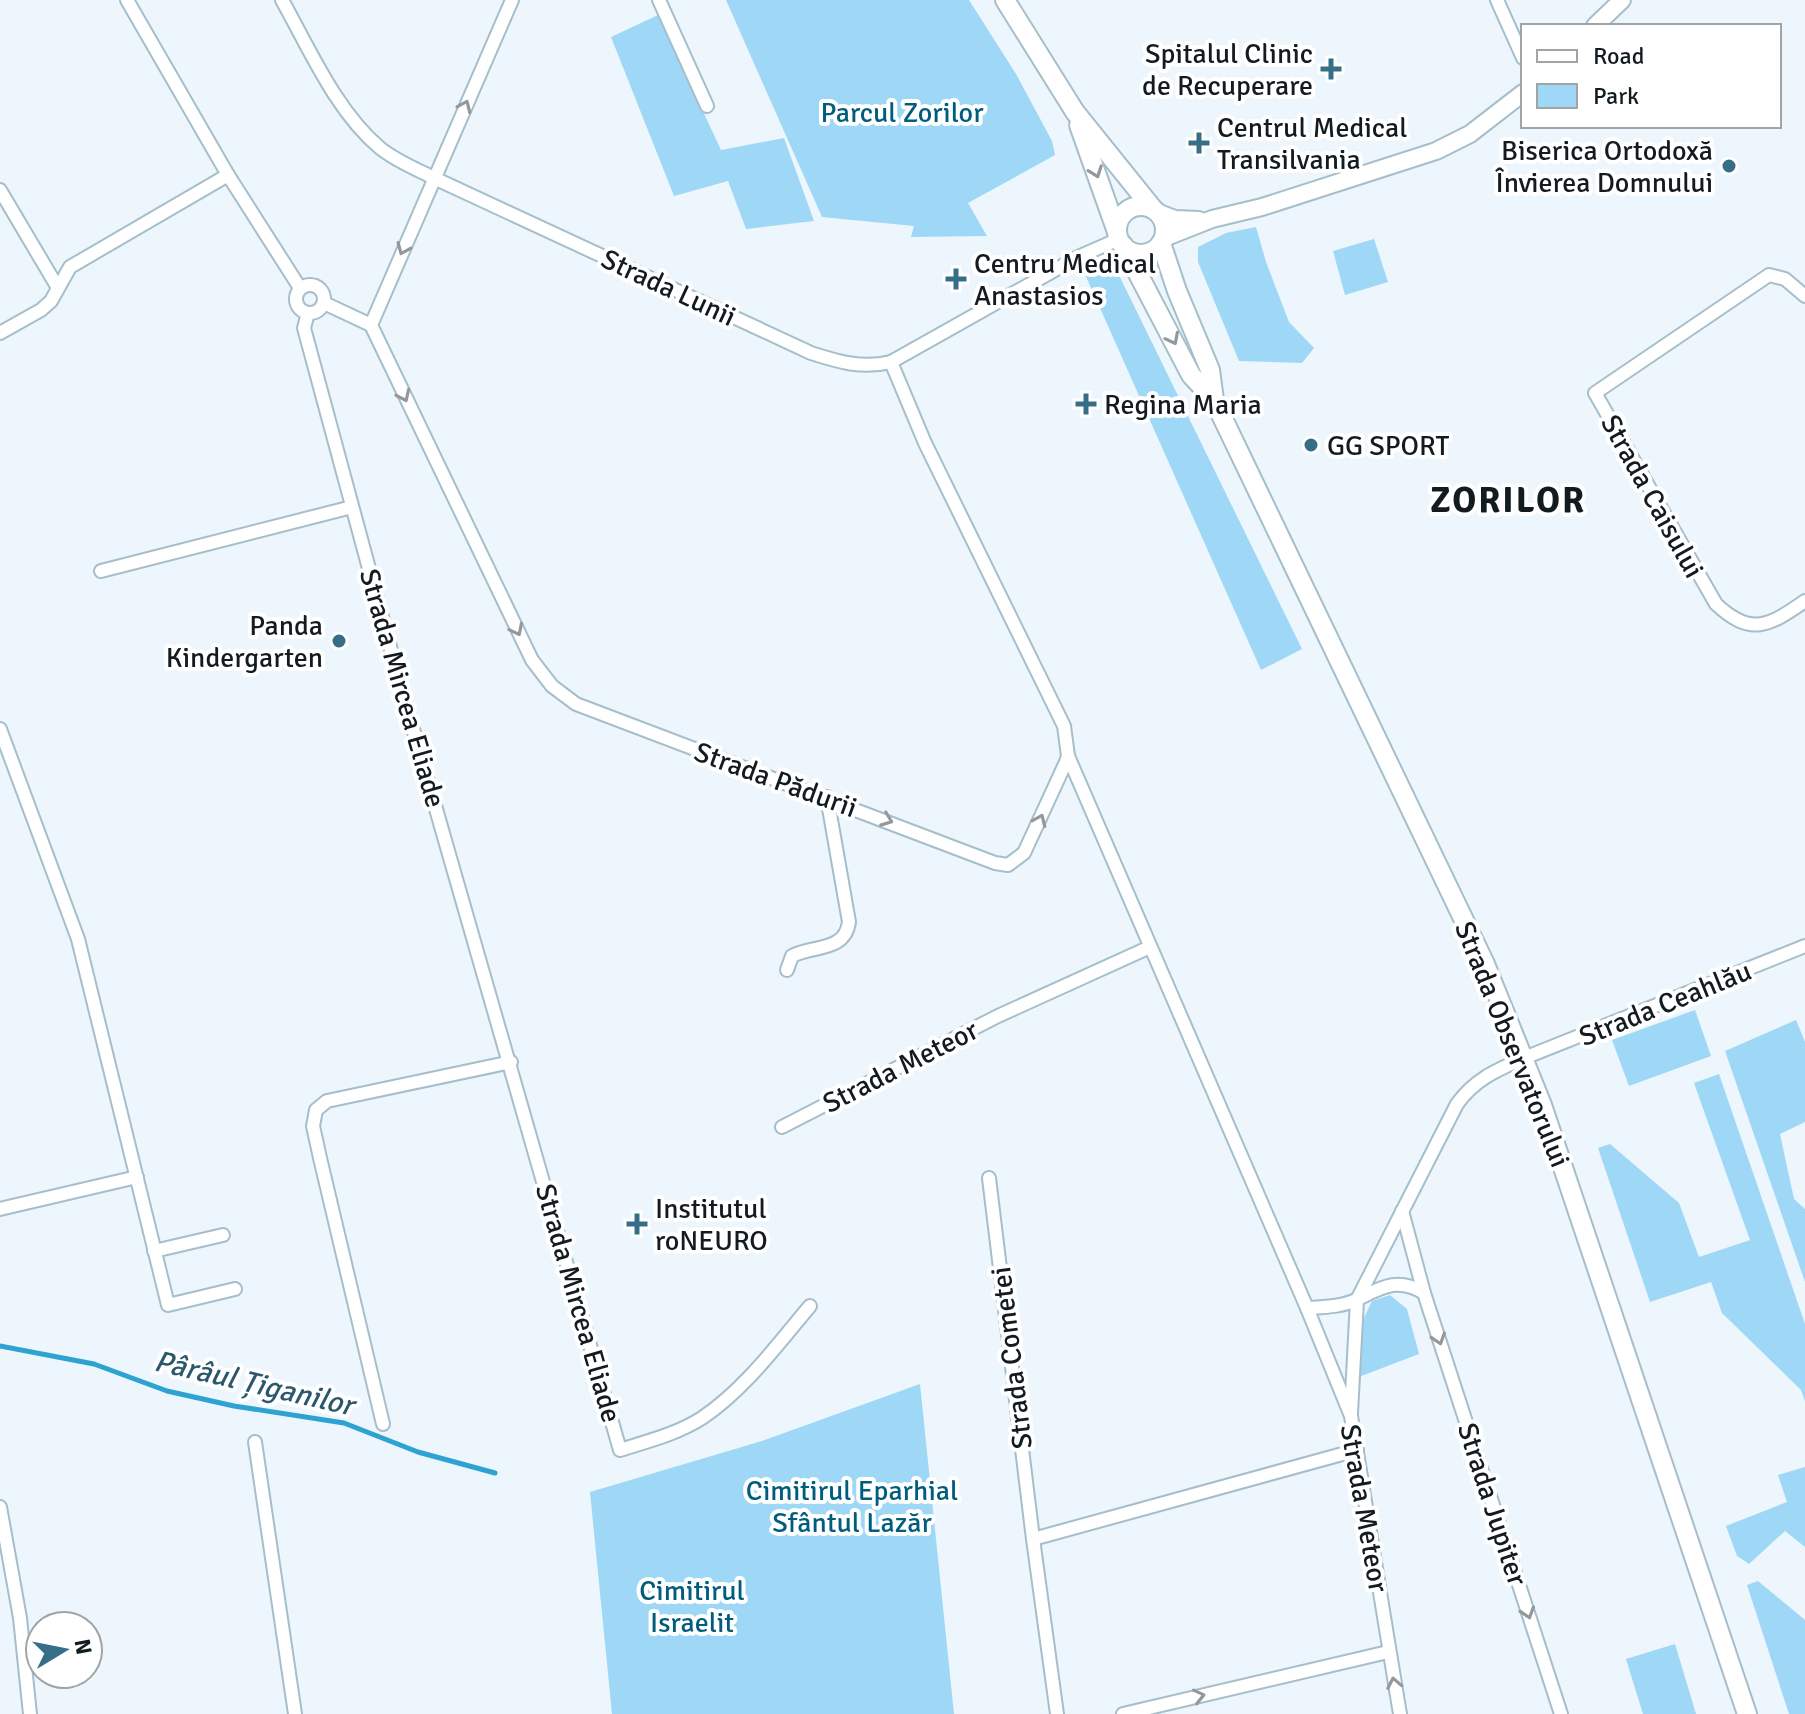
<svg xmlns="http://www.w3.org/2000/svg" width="1805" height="1714" font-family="Signika,sans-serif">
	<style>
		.green { fill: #9ed8f6 }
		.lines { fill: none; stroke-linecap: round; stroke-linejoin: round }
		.stream { stroke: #2ea2d1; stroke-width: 5 }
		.minor-casing { stroke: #a6becb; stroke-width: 16 }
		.tertiary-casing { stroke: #a6becb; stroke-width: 20 }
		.secondary-casing { stroke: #a6becb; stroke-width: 22 }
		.minor { stroke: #fff; stroke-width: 12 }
		.tertiary { stroke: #fff; stroke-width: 16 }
		.secondary { stroke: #fff; stroke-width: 18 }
		.oneway { stroke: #94989b }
		.poi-dot { fill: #366e88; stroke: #fff; stroke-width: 3 }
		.labels { text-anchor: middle; stroke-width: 8; stroke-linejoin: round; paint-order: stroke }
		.poi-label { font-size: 28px; fill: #121b20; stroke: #fff; text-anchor: start }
		.park-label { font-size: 28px; fill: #005d7e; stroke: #fff }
		.street-label { font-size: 28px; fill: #121b20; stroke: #fff }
		.water-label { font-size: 30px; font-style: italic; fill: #2c586d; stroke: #fff }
		.district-label { font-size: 36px; font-weight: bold; letter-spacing: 2px; fill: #121b20; stroke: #fff }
	</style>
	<rect width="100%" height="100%" fill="#ecf6fc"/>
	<!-- green -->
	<g class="green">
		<polygon points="726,0 969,0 1016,74 1052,141 1055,155 968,203 987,236 911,237 914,226 822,217"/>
		<polygon points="658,15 721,150 784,138 814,221 746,229 728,181 674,196 611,37"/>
		<polygon points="1256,227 1266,262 1289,322 1314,348 1302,363 1239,361 1198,262 1198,247 1226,233"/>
		<polygon points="1374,239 1388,282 1345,295 1333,251"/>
		<polygon points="1108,260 1114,265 1302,649 1261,670 1084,272"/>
		<polygon points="1695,1010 1711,1056 1629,1086 1612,1040"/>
		<polygon points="1796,1020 1805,1042 1805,1122 1780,1134 1794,1199 1805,1209 1805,1282 1725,1051"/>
		<polygon points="1719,1074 1805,1324 1805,1401 1801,1390 1722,1313 1711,1282 1650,1302 1598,1148 1610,1144 1679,1203 1699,1257 1750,1240 1694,1083"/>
		<polygon points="1390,1295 1407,1309 1419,1354 1356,1378 1362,1322 1372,1301"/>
		<polygon points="920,1384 954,1714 612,1714 590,1492 762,1441"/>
		<polygon points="1805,1467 1805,1547 1785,1531 1749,1564 1737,1556 1726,1526 1787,1502 1778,1475"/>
		<polygon points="1758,1581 1805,1620 1805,1714 1789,1714 1747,1585"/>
		<polygon points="1675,1644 1696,1714 1643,1714 1626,1659"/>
	</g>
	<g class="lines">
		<!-- stream -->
		<polyline class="stream" points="0,1346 94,1364 167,1391 234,1406 344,1423 418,1452 495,1473"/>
		<defs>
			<g id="minor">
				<polyline points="127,0 228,175 300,288"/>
				<path d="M282,0C310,50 336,111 380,148C396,161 416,169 434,178L811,353C839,362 862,369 891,362L1078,257L1119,239"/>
				<polyline points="512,0 371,325 532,660 552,686 576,704 995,863 1008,865 1024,853 1066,762 1068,756 1064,726 925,443 891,362"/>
				<polyline points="659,0 707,106"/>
				<polyline points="1497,0 1523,58"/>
				<polyline points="0,190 58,288"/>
				<circle cx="310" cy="299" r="14"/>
				<path d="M1805,296L1785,279L1769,275L1595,393L1716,604C1751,637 1769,626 1805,601"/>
				<polyline points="324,303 371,325"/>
				<path d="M308,313L304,328L401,687L620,1450C648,1441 677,1434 702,1418C745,1389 777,1345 810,1306"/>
				<polyline points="0,333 41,310 51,301 70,267 228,175"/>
				<polyline points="101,571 352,507"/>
				<polyline points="0,729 78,939 168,1305 235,1289"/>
				<polyline points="1068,756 1307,1308 1351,1416 1400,1714"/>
				<path d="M787,970L792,956C813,945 845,952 849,922L827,797"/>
				<polyline points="782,1127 998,1016 1150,947"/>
				<polyline points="989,1178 1033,1539 1057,1714"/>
				<polyline points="0,1209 137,1177"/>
				<polyline points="1402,1211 1424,1293 1561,1714"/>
				<polyline points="154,1251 223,1235"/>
				<path d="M1307,1308C1324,1307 1342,1307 1358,1299C1382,1287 1398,1277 1424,1293"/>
				<path d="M1351,1413L1357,1300L1457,1104C1475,1079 1497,1070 1524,1058L1805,946"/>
				<polyline points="383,1424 320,1158 313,1126 316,1110 327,1101 511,1062"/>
				<polyline points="255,1442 295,1714"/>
				<polyline points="0,1507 20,1618 30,1714"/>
				<polyline points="1033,1539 1357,1450"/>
				<polyline points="1123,1714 1388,1652"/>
			</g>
			<g id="tertiary">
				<polyline points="1595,26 1622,0"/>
				<polyline points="1159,213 1175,219 1199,220"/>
				<polyline points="1164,238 1212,219 1262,207 1436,151 1470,134 1523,93"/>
			</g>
			<g id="secondary">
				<polyline points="1005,0 1075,112 1153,209"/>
				<polyline points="1079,125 1117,232"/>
				<circle cx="1141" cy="230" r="24"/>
				<polyline points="1161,243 1177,291 1210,370 1214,400"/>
				<polyline points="1123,245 1191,375 1214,400 1485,964 1542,1105 1747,1714"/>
			</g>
		</defs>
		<!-- minor casing -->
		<use href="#minor" class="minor-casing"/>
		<!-- tertiary casing -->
		<use href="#tertiary" class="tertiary-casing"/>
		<!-- secondary casing -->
		<use href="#secondary" class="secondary-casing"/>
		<!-- minor -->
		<use href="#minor" class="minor"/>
		<!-- tertiary -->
		<use href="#tertiary" class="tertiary"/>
		<!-- secondary -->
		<use href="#secondary" class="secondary"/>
	</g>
	<!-- one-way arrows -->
	<defs><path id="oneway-chevron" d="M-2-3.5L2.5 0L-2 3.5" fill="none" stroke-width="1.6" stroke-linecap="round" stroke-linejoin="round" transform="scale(2)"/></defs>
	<g class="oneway">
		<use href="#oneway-chevron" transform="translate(465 106) rotate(-66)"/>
		<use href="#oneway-chevron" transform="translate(1096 172) rotate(70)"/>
		<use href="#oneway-chevron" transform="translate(403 249) rotate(113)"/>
		<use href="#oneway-chevron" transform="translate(1173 339) rotate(63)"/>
		<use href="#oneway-chevron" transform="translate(404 396) rotate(65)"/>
		<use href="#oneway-chevron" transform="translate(517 630) rotate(63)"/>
		<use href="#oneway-chevron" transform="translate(887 820) rotate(21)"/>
		<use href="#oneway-chevron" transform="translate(1040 820) rotate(-66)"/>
		<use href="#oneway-chevron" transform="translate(1439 1339) rotate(72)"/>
		<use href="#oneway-chevron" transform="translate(1528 1613) rotate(72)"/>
		<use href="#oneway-chevron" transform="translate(1394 1683) rotate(-101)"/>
		<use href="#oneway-chevron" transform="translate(1199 1696) rotate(-13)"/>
	</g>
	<!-- markers -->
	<g class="poi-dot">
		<path d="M1327 57h8v8h8v8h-8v8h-8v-8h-8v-8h8z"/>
		<path d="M1195 131h8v8h8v8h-8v8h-8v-8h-8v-8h8z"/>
		<circle cx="1729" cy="166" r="8"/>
		<path d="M952 267h8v8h8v8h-8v8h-8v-8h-8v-8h8z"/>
		<path d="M1082 392h8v8h8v8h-8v8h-8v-8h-8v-8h8z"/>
		<circle cx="1311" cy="445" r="8"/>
		<circle cx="339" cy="641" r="8"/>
		<path d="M633 1212h8v8h8v8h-8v8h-8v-8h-8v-8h8z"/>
	</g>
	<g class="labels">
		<!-- poi labels -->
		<g class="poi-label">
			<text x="1313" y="63" text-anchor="end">Spitalul Clinic<tspan x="1313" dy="32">de Recuperare</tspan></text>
			<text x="1217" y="137">Centrul Medical<tspan x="1217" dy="32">Transilvania</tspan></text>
			<text x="1713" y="160" text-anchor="end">Biserica Ortodoxă<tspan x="1713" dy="32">Învierea Domnului</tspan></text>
			<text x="974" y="273">Centru Medical<tspan x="974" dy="32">Anastasios</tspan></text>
			<text x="1104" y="414">Regina Maria</text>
			<text x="1327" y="455">GG SPORT</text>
			<text x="323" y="635" text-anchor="end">Panda<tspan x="323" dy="32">Kindergarten</tspan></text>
			<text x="655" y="1218">Institutul<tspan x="655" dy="32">roNEURO</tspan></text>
		</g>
		<!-- park labels -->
		<g class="park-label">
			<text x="902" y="122">Parcul Zorilor</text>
			<text x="852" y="1500">Cimitirul Eparhial<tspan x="852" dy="32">Sfântul Lazăr</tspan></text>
			<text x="692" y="1600">Cimitirul<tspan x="692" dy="32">Israelit</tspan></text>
		</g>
		<!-- street labels -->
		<g class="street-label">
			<text transform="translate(669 287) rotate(25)" y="10">Strada Lunii</text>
			<text transform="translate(1653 496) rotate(61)" y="10">Strada Caisului</text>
			<text transform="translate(403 688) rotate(74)" y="10">Strada Mircea Eliade</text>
			<text transform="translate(776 779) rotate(20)" y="10">Strada Pădurii</text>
			<text transform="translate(1665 1003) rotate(-22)" y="10">Strada Ceahlău</text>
			<text transform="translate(1513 1044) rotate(68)" y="10">Strada Observatorului</text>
			<text transform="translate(900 1066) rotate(-27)" y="10">Strada Meteor</text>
			<text transform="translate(579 1303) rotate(74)" y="10">Strada Mircea Eliade</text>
			<text transform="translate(1011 1358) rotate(-97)" y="10">Strada Cometei</text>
			<text transform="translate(1493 1504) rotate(72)" y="10">Strada Jupiter</text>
			<text transform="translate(1365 1508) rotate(80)" y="10">Strada Meteor</text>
		</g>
		<!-- water labels -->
		<g class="water-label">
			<text transform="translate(254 1383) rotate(13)" y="10">Pârâul Țiganilor</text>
		</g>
		<!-- district labels -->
		<g class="district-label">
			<text x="1508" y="512">ZORILOR</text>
		</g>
	</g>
	<!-- legend -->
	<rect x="1521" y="24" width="260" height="104" fill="#ffffff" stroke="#a0a4a6" stroke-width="2"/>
	<rect x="1537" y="50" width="40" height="12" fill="#ffffff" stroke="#a0a4a6" stroke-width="2"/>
	<text x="1593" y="64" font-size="24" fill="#121b20">Road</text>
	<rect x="1537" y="84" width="40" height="24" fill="#9ed8f6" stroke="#a0a4a6" stroke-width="2"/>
	<text x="1593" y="104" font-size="24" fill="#121b20">Park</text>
	<!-- north arrow -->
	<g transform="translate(64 1650) rotate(80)"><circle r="38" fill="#ffffff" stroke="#a0a4a6" stroke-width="2"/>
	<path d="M0-6L14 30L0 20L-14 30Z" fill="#366e88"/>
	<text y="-12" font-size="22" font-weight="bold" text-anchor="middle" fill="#121b20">N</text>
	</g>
</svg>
